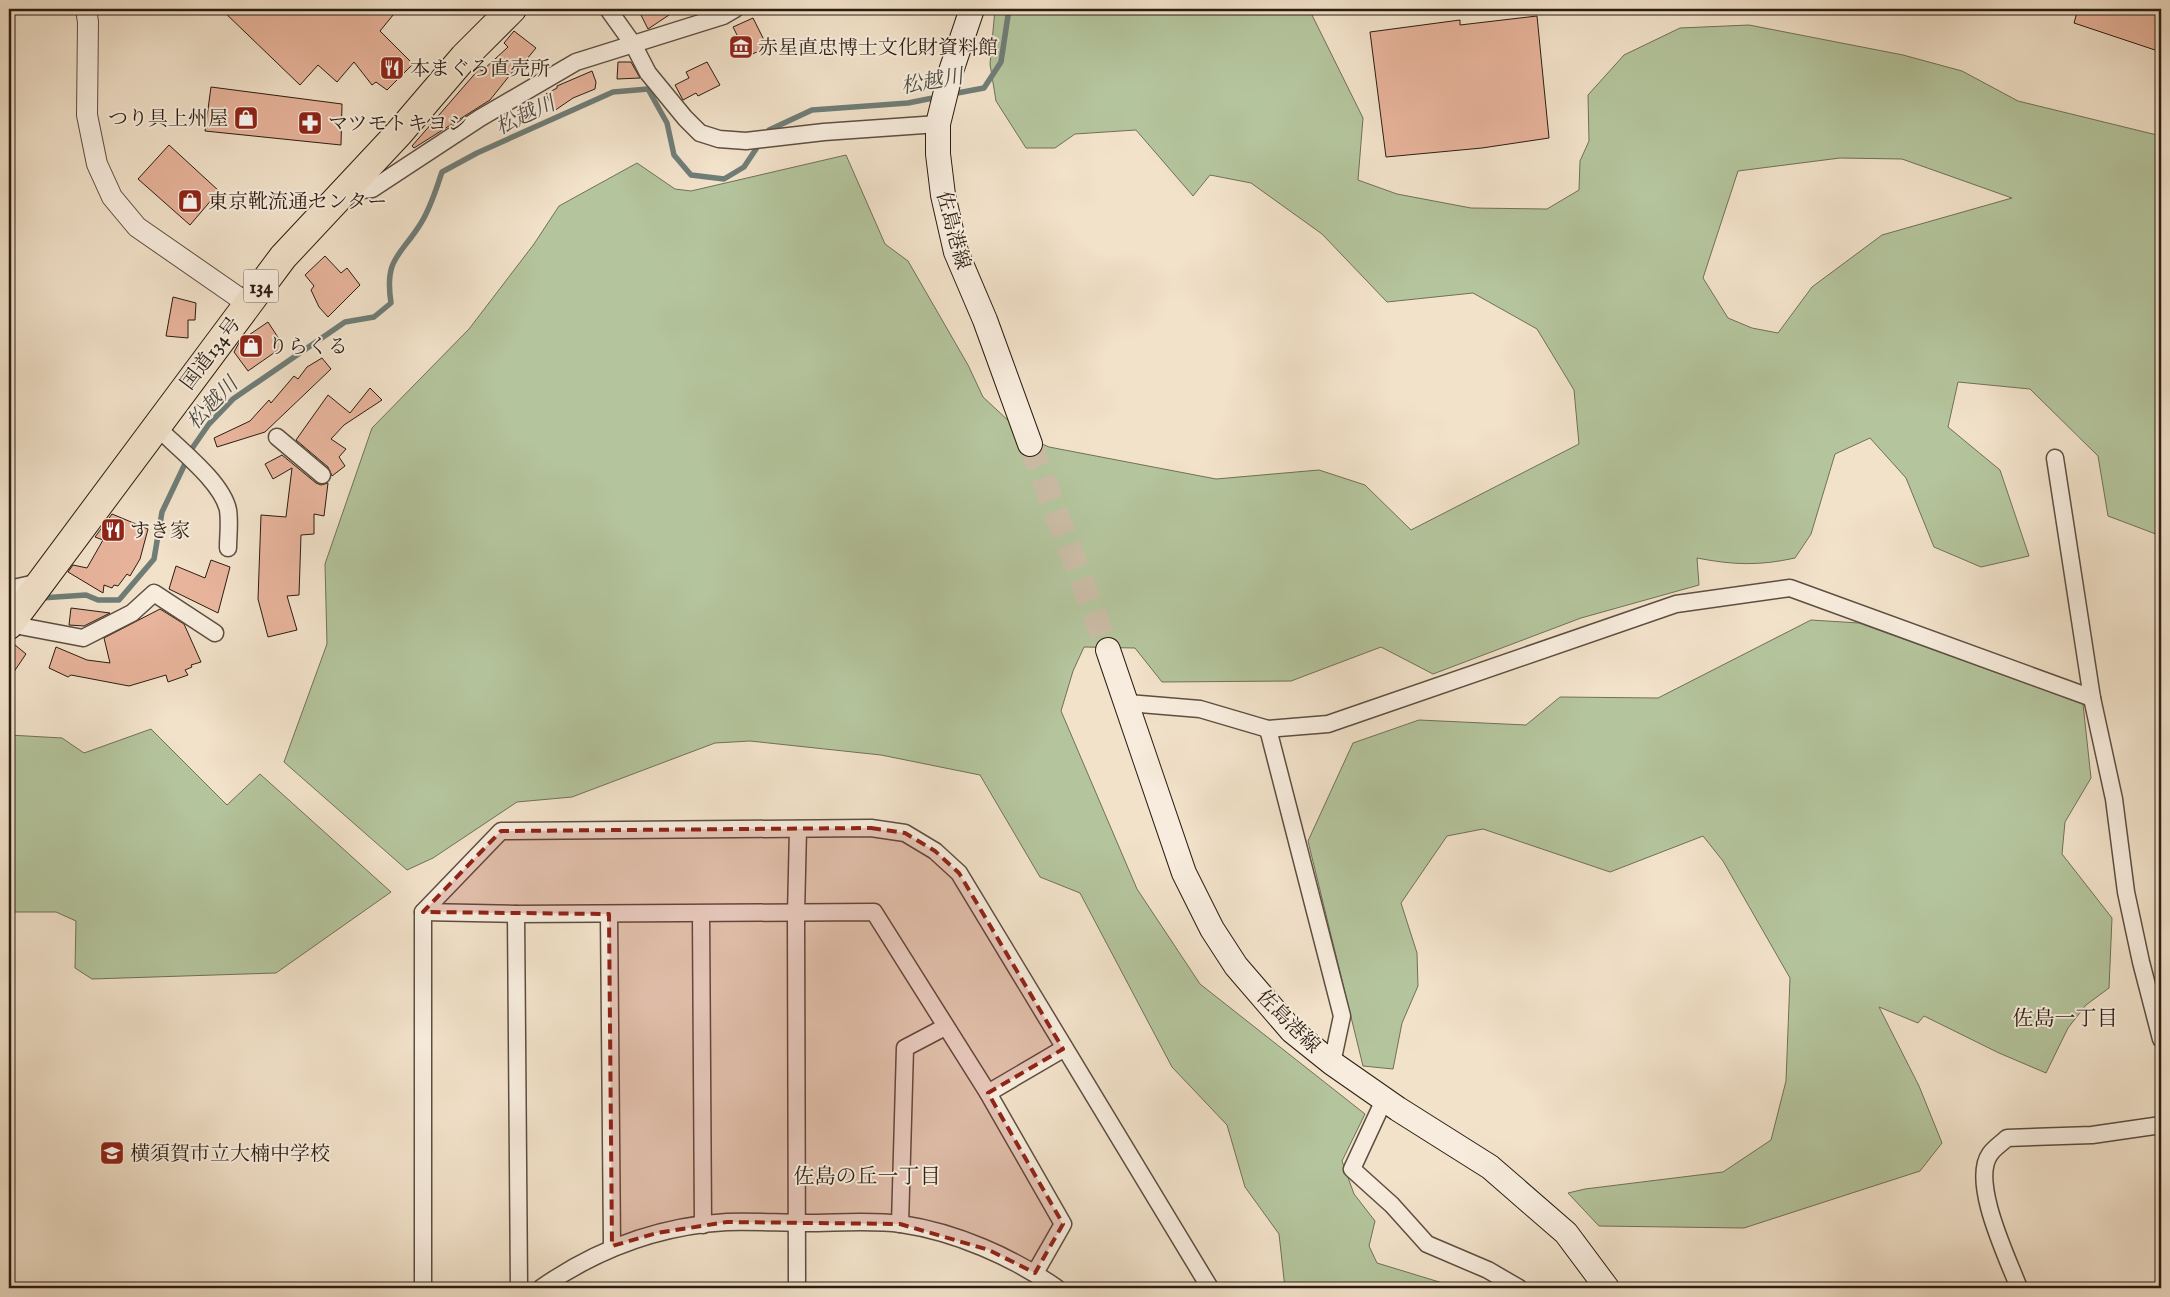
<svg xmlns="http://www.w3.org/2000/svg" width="2170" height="1297" font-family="'IM FELL English','Noto Serif JP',serif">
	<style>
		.green { fill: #b4c49c; stroke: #707057; fill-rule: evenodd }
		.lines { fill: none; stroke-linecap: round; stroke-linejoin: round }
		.stream { stroke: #6f7d77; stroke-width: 5.5 }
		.building { fill: #e8b49c; stroke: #2b1d12 }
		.secondary-tunnel { stroke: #cabba5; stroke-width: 24; stroke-dasharray: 24 12; stroke-linecap: butt }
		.minor-casing { stroke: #5d4e40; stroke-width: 19 }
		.tertiary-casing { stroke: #5d4e40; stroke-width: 22 }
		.secondary-casing { stroke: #2b1d12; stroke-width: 26 }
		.trunk-casing { stroke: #2b1d12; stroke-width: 30 }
		.minor { stroke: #f7ecdd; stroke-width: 16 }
		.tertiary { stroke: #f7ecdd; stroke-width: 20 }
		.secondary { stroke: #f7ecdd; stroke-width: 24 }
		.trunk { stroke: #f2e2ca; stroke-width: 28 }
		.marked { fill: #8f2418; fill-opacity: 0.2; stroke: #8f2418; stroke-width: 4; stroke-dasharray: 10 6; stroke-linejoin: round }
		.labels { text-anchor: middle; stroke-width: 4; stroke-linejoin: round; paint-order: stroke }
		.shield { fill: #f7ecdd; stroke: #685b4f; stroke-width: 1 }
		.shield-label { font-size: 19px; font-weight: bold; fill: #2b1d12 }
		.poi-label { font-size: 20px; fill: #2b1d12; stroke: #f7ecdd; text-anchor: start }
		.street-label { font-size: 20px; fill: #2b1d12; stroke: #f7ecdd }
		.water-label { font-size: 21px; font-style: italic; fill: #4d4d44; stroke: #f7ecdd }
		.neighbourhood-label { font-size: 21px; fill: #2b1d12; stroke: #f7ecdd }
	</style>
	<rect width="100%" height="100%" fill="#f2e2ca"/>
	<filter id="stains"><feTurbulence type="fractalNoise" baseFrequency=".004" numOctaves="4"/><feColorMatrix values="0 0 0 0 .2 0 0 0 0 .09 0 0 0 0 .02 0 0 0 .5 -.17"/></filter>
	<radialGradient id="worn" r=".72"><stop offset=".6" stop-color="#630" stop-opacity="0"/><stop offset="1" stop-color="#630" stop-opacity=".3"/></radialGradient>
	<!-- green -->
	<g class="green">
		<path d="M995,9H1309L1363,118L1358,180L1397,194L1471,208L1547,209L1579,190L1580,161L1589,141L1588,95L1624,55L1680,28L1749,25L1903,55L1962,71L2018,101L2161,136V536L2108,516L2098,456L2030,389L1958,382L1948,427L2000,470L2029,556L1981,567L1934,547L1906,478L1870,438L1835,454L1811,534L1795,558C1759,566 1733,565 1697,558L1699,585L1581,618L1433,674L1381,647L1291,681L1162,682L1135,648L1084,647L1073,671L1061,711L1137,889L1200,984L1365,1114L1342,1161L1354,1194L1375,1221L1369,1246L1377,1263L1459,1288H1285L1279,1234L1245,1187L1227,1125L1172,1067L1080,893L1040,877L980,775L881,755L750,741L715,743L572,797L517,802L433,858L407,870L284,762L327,644L325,564L372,428L469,329L534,244L559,206L637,163L675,189L691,191L846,155L885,244L908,261L968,365L983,397L1026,437L1049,447L1216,479L1319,470L1365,485L1411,530L1579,444L1574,390L1537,329L1473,293L1387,302L1322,234L1251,183L1210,175L1193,196L1136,130L1075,134L1055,148H1026L996,101L990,64ZM1840,158L1902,159L2012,198L1882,235L1812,287L1778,333L1752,328L1728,318L1703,278L1738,171Z"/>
		<polygon points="1811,620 1859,623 2083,704 2091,778 2065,822 2062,854 2112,918 2109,988 2086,1005 2068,1028 2046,1073 1999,1053 1924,1016 1918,1023 1879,1007 1919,1086 1942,1143 1920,1171 1744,1228 1599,1226 1568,1193 1585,1189 1723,1172 1771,1140 1786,1081 1790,978 1723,861 1703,836 1610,872 1483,829 1447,836 1401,903 1417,953 1418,986 1402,1023 1393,1069 1363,1066 1308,841 1353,743 1419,720 1526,725 1560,697 1658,698"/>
		<polygon points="151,729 227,805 260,774 391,892 276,973 92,979 75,968 76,921 56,912 9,912 9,735 62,738 84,753"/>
	</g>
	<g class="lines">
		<!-- stream -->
		<g class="stream">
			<polyline points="952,94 984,88 1001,62 1009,9"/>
			<polyline points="765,135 769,130 812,110 908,103 938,97"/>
			<path d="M41,598L86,595L98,600H119L154,559L162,512L193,447L209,424L233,399L345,322L374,317L391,303C384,257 401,256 421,223C431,207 436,189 442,172L477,153L613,92L648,89L667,123L674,155L691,175L724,179L744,167L760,143"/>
		</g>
	</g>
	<!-- building -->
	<g class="building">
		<polygon points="221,9 398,9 380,31 413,64 387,90 376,82 372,85 354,62 337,82 318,65 300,85"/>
		<polygon points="638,9 678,9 648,29"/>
		<polygon points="2078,9 2161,9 2161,52 2074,23"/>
		<polygon points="1537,16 1549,138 1482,148 1386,157 1370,32 1460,20 1460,25"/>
		<polygon points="753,18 766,44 761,47 762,50 747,56 745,52 740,54 734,41 739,39 733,27"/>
		<polygon points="514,31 536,48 516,72 514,70 490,100 414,148 412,146 479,69 482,71 508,47 504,43"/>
		<polygon points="618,62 631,62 640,78 617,79"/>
		<polygon points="707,62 720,85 698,96 696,93 683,100 675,85 689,78 686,72"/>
		<polygon points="592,71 596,82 595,89 573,98 554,111 546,94 557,88 557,86"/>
		<polygon points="211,87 342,104 341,145 205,131"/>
		<polygon points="169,145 219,191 190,225 138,179"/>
		<polygon points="325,256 341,273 347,268 360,285 328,317 319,307 311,290 314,286 305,275"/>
		<polygon points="173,297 196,303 195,320 188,320 188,338 166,336"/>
		<polygon points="268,322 281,342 281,348 248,371 234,352 240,341"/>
		<polygon points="322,358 331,369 265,432 217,447 214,438 250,421 269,400 271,403 294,376 298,379 307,367"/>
		<polygon points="370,388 382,400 344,425 331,439 346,449 339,457 345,466 332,476 328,467 296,440 328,395 350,413"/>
		<polygon points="282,455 316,483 321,485 328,483 324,516 314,514 314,534 301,535 299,595 287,596 297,630 268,637 258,599 261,515 286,517 292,468 273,479 265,464"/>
		<polygon points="112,514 148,529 140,559 130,576 127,574 118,586 114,585 112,588 104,585 103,593 68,572 73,565 87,568 103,540 95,537"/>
		<polygon points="211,560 230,567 218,613 169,589 176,566 205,578"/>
		<polygon points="71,608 110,613 84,626 69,625"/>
		<polygon points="160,609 184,624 201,662 191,665 192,667 185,670 188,675 168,682 166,675 129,686 71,675 68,677 49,668 56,647 87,660 110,663 104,638"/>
		<polygon points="9,640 26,654 9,679"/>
	</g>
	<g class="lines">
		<!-- secondary-tunnel -->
		<polyline class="secondary-tunnel" points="1030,444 1108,650"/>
		<defs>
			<g id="minor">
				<polyline points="608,9 633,44 648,73 685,118 700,133 719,139 746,141 824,132 938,124"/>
				<polyline points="342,192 372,189 480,118 576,62 723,16 735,9"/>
				<path d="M156,426C176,447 222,481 228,510C230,522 228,536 228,548"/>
				<polyline points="277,437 322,475"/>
				<polyline points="2055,458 2092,698 2114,799 2126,892 2141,962 2161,1039"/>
				<polyline points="9,589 40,582"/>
				<polyline points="9,624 83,638 132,613 154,593 215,633"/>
				<polyline points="1128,703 1200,709 1268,729 1328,724 1676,604 1790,588 2092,698"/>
				<polyline points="1268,729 1342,1016 1332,1063"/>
				<polyline points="423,912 516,914 874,912 988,1093 1063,1224 1035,1273"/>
				<polyline points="516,914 519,1288"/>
				<polyline points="609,914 612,1246"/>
				<polyline points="701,914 703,1225"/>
				<polyline points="988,1093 1063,1049"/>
				<polyline points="1384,1100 1352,1169 1392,1205 1427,1244 1488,1270 1519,1288"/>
				<polyline points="900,1224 905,1048 945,1027"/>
				<polyline points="423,1288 423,912 501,831 871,828 905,833 935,851 959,873 1210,1288"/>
				<path d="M541,1288C597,1249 657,1226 727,1222C753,1221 780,1223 806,1223C836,1223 872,1220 901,1224C956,1232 1012,1257 1057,1288"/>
				<polyline points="797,1288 796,914 798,829"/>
				<path d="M2019,1288C2008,1259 1970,1182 1990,1154C1994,1148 2002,1143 2007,1138L2092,1135L2161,1125"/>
			</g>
			<polyline id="tertiary" points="86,9 88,22 87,115 97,164 112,197 137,227 248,304"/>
			<g id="secondary">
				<polyline points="972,9 951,71 938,124 938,154 943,195 956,252 985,320 1030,444"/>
				<polyline points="1108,650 1184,873 1212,929 1236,966 1292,1031 1332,1063 1398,1109 1490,1167 1566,1233 1607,1288"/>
			</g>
			<polyline id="trunk" points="9,625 283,257 399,133 464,57 512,9"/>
		</defs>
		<!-- minor casing -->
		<use href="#minor" class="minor-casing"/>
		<!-- tertiary casing -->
		<use href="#tertiary" class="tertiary-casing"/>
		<!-- secondary casing -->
		<use href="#secondary" class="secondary-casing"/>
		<!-- trunk casing -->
		<use href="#trunk" class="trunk-casing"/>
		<!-- minor -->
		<use href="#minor" class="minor"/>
		<!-- tertiary -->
		<use href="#tertiary" class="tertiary"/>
		<!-- secondary -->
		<use href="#secondary" class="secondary"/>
		<!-- trunk -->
		<use href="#trunk" class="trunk"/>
	</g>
	<!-- marked area -->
	<path class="marked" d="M871,828L905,833L935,851L959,873L1063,1049L988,1093L1063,1224L1035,1273L989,1250L900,1224L727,1222L657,1233L612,1246L609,914L423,912L501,831Z"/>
	<!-- icons -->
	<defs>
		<symbol id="museum-square" viewBox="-11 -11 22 22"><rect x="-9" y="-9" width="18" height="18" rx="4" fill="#8f2418" stroke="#f7ecdd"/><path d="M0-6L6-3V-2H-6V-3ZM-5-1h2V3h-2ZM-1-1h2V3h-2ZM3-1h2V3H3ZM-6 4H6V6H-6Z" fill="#fff"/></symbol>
		<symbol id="restaurant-square" viewBox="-11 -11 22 22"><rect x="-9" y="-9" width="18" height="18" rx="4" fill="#8f2418" stroke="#f7ecdd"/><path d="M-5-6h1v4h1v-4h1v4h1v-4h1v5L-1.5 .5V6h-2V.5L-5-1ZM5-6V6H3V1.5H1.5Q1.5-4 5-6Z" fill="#fff"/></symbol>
		<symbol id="shop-square" viewBox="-11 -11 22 22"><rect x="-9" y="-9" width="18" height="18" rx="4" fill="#8f2418" stroke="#f7ecdd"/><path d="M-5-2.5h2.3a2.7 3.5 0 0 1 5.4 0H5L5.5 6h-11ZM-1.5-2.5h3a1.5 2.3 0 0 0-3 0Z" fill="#fff"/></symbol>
		<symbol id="pharmacy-square" viewBox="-11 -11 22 22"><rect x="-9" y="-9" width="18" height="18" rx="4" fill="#8f2418" stroke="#f7ecdd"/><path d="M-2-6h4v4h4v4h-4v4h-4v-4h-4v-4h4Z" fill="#fff"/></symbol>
		<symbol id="school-square" viewBox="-11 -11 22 22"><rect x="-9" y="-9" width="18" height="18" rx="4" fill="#8f2418" stroke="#f7ecdd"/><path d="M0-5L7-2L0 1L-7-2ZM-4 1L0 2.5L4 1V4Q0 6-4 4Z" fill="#fff"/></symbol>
	</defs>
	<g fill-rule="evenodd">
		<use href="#museum-square" x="727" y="33" width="28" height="28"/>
		<use href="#restaurant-square" x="378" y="54" width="28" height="28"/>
		<use href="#shop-square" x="232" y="104" width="28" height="28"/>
		<use href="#pharmacy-square" x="296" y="109" width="28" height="28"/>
		<use href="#shop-square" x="176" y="187" width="28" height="28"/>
		<use href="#shop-square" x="237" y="332" width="28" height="28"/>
		<use href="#restaurant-square" x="99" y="516" width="28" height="28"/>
		<use href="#school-square" x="98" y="1139" width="28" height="28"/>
	</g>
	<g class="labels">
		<!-- shield labels -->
		<rect class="shield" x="243.5" y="269.5" width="35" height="33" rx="4"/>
		<g class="shield-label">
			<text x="261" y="293">134</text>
		</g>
		<!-- poi labels -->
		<g class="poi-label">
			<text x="758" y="54">赤星直忠博士文化財資料館</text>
			<text x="410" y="75">本まぐろ直売所</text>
			<text x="228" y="125" text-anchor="end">つり具上州屋</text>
			<text x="328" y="130">マツモトキヨシ</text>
			<text x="208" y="208">東京靴流通センター</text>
			<text x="268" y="353">りらくる</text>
			<text x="130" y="537">すき家</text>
			<text x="130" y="1160">横須賀市立大楠中学校</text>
		</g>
		<!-- street labels -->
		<g class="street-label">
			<text transform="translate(954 230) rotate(75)" y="7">佐島港線</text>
			<text transform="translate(210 353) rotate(-53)" y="7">国道134号</text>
			<text transform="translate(1289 1021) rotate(45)" y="7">佐島港線</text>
		</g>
		<!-- water labels -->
		<g class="water-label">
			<text transform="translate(932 81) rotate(-10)" y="7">松越川</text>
			<text transform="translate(525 115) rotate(-25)" y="7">松越川</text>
			<text transform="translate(212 403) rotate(-46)" y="7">松越川</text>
		</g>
		<!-- neighbourhood labels -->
		<g class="neighbourhood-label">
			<text x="2065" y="1025">佐島一丁目</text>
			<text x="867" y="1183">佐島の丘一丁目</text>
		</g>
	</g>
	<!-- margin -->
	<rect width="2170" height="1297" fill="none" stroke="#f2e2ca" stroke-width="30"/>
	<rect x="10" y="10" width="2150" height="1277" fill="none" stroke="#2b1d12" stroke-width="2.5"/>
	<rect x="15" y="15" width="2140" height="1267" fill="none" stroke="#2b1d12"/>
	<rect width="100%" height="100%" filter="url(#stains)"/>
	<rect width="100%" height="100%" fill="url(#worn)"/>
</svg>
